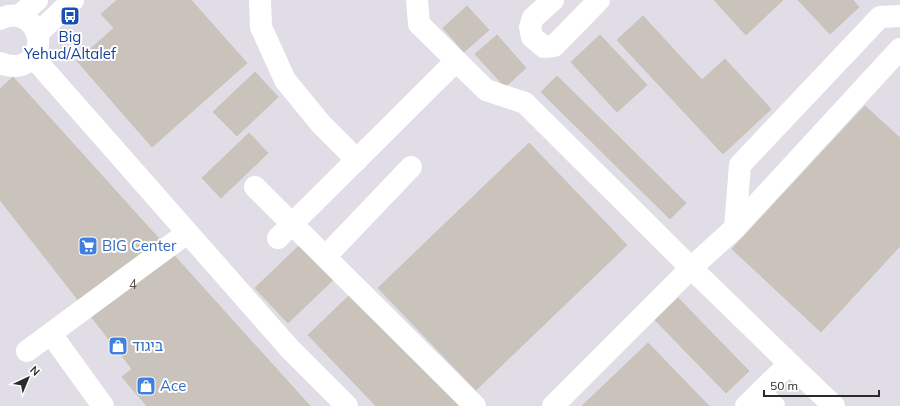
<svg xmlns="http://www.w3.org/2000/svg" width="900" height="406" font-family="Mulish,'Noto Sans Hebrew',sans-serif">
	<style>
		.industrial { fill: #e0dde6 }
		.building { fill: #c9c3bc; stroke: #c9c3b6 }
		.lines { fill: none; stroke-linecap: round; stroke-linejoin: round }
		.minor { stroke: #fff; stroke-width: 22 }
		.labels { text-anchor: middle; stroke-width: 4; stroke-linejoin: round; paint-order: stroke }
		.number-label { font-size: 13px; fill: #52514f }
		.transit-label { font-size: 15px; fill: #164399; stroke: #fff }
		.shop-label { font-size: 15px; fill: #366cbe; stroke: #fff; text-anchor: start }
	</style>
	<rect width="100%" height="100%" fill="#ede7dc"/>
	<!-- industrial -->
	<rect class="industrial" x="0" y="0" width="900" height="406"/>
	<!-- building -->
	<g class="building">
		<polygon points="117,0 191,0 247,63 152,147 77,61 114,28 101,14"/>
		<polygon points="714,0 783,0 746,35"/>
		<polygon points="798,0 853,0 859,7 830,34"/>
		<polygon points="467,6 489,30 464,52 443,28"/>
		<polygon points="643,16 702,80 725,59 771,109 723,154 617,40"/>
		<polygon points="497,35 526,68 505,87 475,54"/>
		<polygon points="600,35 647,85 617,112 571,62"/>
		<polygon points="255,72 278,97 237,136 213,112"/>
		<polygon points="557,76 686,203 670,219 541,92"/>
		<polygon points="13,77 310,406 147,406 122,377 132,369 0,200 0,89"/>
		<polygon points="865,106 900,138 900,246 821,332 732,249"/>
		<polygon points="249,133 268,153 221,198 202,178"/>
		<polygon points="529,143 627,245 476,390 378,288"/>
		<polygon points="304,241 337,276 288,323 255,288"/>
		<polygon points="353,292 462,406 376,406 308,335"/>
		<polygon points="678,298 749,371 726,393 655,320"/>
		<polygon points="648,343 709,406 582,406"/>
	</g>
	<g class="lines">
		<!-- minor -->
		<g class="minor">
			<polyline points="260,0 261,27 285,80 321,124 357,160"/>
			<polyline points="417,0 419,24 486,90 525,103 691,268 553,406"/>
			<polyline points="553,0 533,18 530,27 532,37 544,47 554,46 599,0"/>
			<polyline points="19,16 37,0"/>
			<path d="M0,19C32,3 54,48 24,64C16,68 8,66 0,63"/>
			<polyline points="37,34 73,0"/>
			<polyline points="33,57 290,349 347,406"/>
			<polyline points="255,187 475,406"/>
			<polyline points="735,228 740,165 880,17 900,16"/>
			<polyline points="278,238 456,61"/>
			<polyline points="326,256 411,167"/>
			<polyline points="51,334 103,406"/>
			<polyline points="27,351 187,233"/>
			<polyline points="760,392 774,406"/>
			<polyline points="746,406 789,364"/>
			<path d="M834,406C786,361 739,314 691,268L735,228L900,49"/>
		</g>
	</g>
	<!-- icons -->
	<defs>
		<symbol id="bus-square" viewBox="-11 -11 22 22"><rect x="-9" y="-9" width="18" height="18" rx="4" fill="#1a4fb4" stroke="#fff"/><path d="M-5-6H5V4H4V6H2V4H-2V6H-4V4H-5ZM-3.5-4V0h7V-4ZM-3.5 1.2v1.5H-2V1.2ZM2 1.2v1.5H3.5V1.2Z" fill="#fff"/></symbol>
		<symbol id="supermarket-square" viewBox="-11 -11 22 22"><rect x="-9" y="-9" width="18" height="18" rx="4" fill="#3f7fe0" stroke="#fff"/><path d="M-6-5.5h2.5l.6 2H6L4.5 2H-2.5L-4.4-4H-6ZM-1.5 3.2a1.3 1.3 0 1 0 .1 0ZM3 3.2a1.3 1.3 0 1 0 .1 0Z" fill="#fff"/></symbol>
		<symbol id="shop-square" viewBox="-11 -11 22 22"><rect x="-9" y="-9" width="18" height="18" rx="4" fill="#3f7fe0" stroke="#fff"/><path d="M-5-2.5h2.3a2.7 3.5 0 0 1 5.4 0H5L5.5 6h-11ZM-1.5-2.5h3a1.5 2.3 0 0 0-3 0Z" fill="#fff"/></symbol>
	</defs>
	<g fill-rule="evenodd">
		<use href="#bus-square" x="59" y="5" width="22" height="22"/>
		<use href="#supermarket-square" x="77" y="235" width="22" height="22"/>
		<use href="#shop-square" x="107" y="335" width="22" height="22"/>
		<use href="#shop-square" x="135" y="375" width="22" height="22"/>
	</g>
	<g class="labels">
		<!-- number labels -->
		<g class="number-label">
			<text x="133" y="289">4</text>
		</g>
		<!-- transit labels -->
		<g class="transit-label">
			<text x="70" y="42">Big<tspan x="70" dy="17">Yehud/Altalef</tspan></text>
		</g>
		<!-- shop labels -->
		<g class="shop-label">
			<text x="102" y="251">BIG Center</text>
			<text x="132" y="351">ביגוד</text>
			<text x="160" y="391">Ace</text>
		</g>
	</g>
	<!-- north arrow -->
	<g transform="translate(28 378) rotate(44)" stroke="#ffffff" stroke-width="3" paint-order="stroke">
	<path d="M0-3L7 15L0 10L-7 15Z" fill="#2b2b2b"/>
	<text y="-6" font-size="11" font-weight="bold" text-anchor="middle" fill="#2b2b2b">N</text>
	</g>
	<!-- scale -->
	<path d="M764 390v6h115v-6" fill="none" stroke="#2b2b2b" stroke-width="2"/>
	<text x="770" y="390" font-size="12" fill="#2b2b2b" stroke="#ffffff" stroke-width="3" paint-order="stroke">50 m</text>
</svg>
